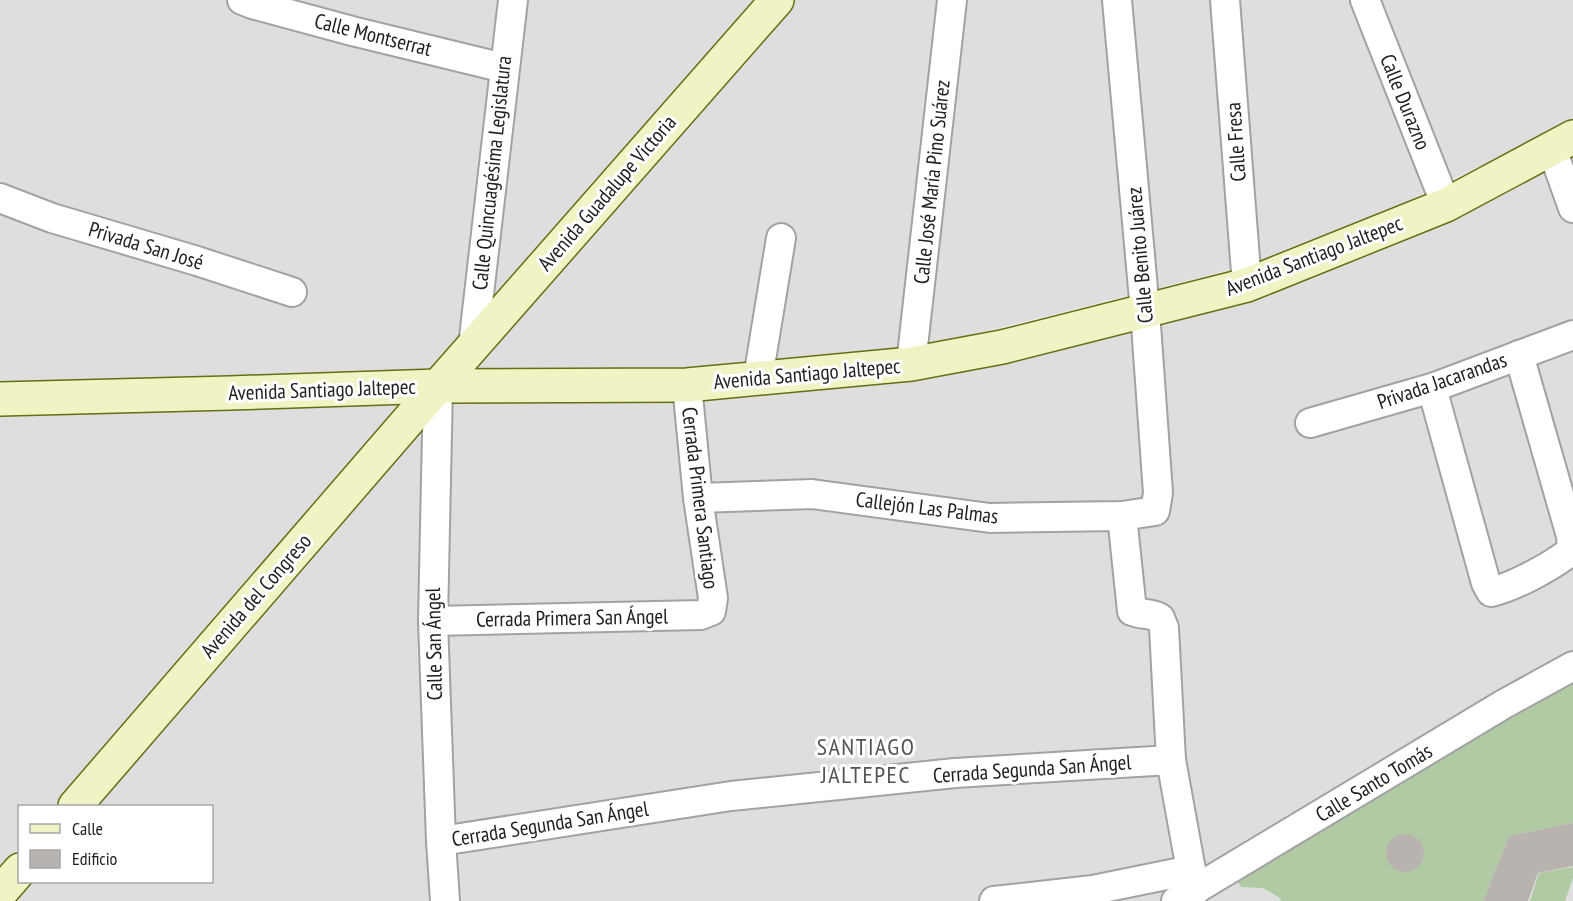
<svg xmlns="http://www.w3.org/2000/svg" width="1573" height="901" font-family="'PT Sans Narrow',sans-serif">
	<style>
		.residential { fill: #dfdede; fill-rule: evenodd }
		.forest { fill: #b0caa3 }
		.building { fill: #b9b3af }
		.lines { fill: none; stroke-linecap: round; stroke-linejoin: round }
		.street-casing { stroke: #a2a2a2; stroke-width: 32 }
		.secondary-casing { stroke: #676d13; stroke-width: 36 }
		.street { stroke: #fff; stroke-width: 28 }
		.secondary { stroke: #f2f3c4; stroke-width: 33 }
		.labels { text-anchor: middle; stroke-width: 6; stroke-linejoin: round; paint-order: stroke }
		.street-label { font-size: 21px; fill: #212121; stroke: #fff }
		.quarter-label { font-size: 24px; letter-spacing: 1.5px; fill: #545454; stroke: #fff }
	</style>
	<rect width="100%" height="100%" fill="#f0ede9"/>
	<!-- residential -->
	<g class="residential">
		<path d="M0,0H503L455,358L483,392L868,375L1309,268L1573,138V901H0ZM20,806H212V882H20Z"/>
		<polygon points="517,0 1573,0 1573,121 1302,252 867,361 484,376 467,364"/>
	</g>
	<!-- forest -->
	<g class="forest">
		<polygon points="1573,683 1573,823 1509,836 1483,901 1281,901 1280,898 1263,888 1241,887 1235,876 1278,850"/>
		<polygon points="1573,867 1573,878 1565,901 1530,901 1539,873"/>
	</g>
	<!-- building -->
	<g class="building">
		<polygon points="1573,823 1573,866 1538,873 1528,901 1483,901 1509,836"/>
		<circle cx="1405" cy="853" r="19"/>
	</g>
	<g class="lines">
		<defs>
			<g id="street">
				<polyline points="242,0 252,4 352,31 504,68"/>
				<polyline points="1225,0 1247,285"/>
				<polyline points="1365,0 1446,205"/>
				<polyline points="1552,149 1573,208"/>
				<polyline points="0,198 52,218 197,261 292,292"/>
				<polyline points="473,346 513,0"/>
				<polyline points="911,364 952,0"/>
				<polyline points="758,378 781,238"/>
				<polyline points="438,386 433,621 441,841 445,901"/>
				<path d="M1432,388L1486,583L1491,592C1514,587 1554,565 1572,550L1571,536L1519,355"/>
				<polyline points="1310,423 1432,388 1573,335"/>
				<polyline points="698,498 812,494 990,518 1122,516 1155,511 1158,493 1145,311 1117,0"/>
				<path d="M1122,516L1132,611C1144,616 1149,612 1160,618L1164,628L1171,760L1191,870L1194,892"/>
				<polyline points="433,621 701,615 711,611 713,598 698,498 687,385"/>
				<polyline points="441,841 731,796 955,773 1171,760"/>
				<polyline points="994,901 1093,890 1191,870"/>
				<polyline points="1176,901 1504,704 1573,666"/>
			</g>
			<g id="secondary">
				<polyline points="0,399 230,393 438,386 687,385 911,364 1002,347 1247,285 1446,205 1573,137"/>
				<polyline points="75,806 438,386 777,0"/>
				<polyline points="0,893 20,870"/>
			</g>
		</defs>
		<!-- street casing -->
		<use href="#street" class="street-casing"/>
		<!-- secondary casing -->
		<use href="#secondary" class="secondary-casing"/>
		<!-- street -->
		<use href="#street" class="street"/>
		<!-- secondary -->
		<use href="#secondary" class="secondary"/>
	</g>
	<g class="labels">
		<!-- street labels -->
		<g class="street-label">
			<text transform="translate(373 35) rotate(14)" y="7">Calle Montserrat</text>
			<text transform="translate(1405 102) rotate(68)" y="7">Calle Durazno</text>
			<text transform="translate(1236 142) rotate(-94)" y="7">Calle Fresa</text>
			<text transform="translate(492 173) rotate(-84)" y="7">Calle Quincuagésima Legislatura</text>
			<text transform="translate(932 182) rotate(-84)" y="7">Calle José María Pino Suárez</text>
			<text transform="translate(607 193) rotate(-49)" y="7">Avenida Guadalupe Victoria</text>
			<text transform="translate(146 246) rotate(17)" y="7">Privada San José</text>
			<text transform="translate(1140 255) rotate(-95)" y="7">Calle Benito Juárez</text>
			<text transform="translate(1314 256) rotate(-21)" y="7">Avenida Santiago Jaltepec</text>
			<text transform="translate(807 374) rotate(-5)" y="7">Avenida Santiago Jaltepec</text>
			<text transform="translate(1442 381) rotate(-19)" y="7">Privada Jacarandas</text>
			<text transform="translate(322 390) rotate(-2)" y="7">Avenida Santiago Jaltepec</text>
			<text transform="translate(700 498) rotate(83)" y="7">Cerrada Primera Santiago</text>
			<text transform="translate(927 508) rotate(7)" y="7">Callejón Las Palmas</text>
			<text transform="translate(256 596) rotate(-49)" y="7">Avenida del Congreso</text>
			<text transform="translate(572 618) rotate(-1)" y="7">Cerrada Primera San Ángel</text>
			<text transform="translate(434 644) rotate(-91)" y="7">Calle San Ángel</text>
			<text transform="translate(1032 769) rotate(-4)" y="7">Cerrada Segunda San Ángel</text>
			<text transform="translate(1374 783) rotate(-31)" y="7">Calle Santo Tomás</text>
			<text transform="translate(550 824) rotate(-9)" y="7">Cerrada Segunda San Ángel</text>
		</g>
		<!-- quarter labels -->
		<g class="quarter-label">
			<text x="866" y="755">SANTIAGO<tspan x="866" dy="28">JALTEPEC</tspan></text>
		</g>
	</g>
	<!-- legend -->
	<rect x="18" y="805" width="195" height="78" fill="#ffffff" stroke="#a6a6a6" stroke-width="1.5"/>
	<rect x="30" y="824" width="30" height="9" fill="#f2f3c4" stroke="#a6a6a6" stroke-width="1.5"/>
	<text x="72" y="835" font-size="18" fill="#212121">Calle</text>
	<rect x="30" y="850" width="30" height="18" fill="#b9b3af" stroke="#a6a6a6" stroke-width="1.5"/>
	<text x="72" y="865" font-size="18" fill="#212121">Edificio</text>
</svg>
